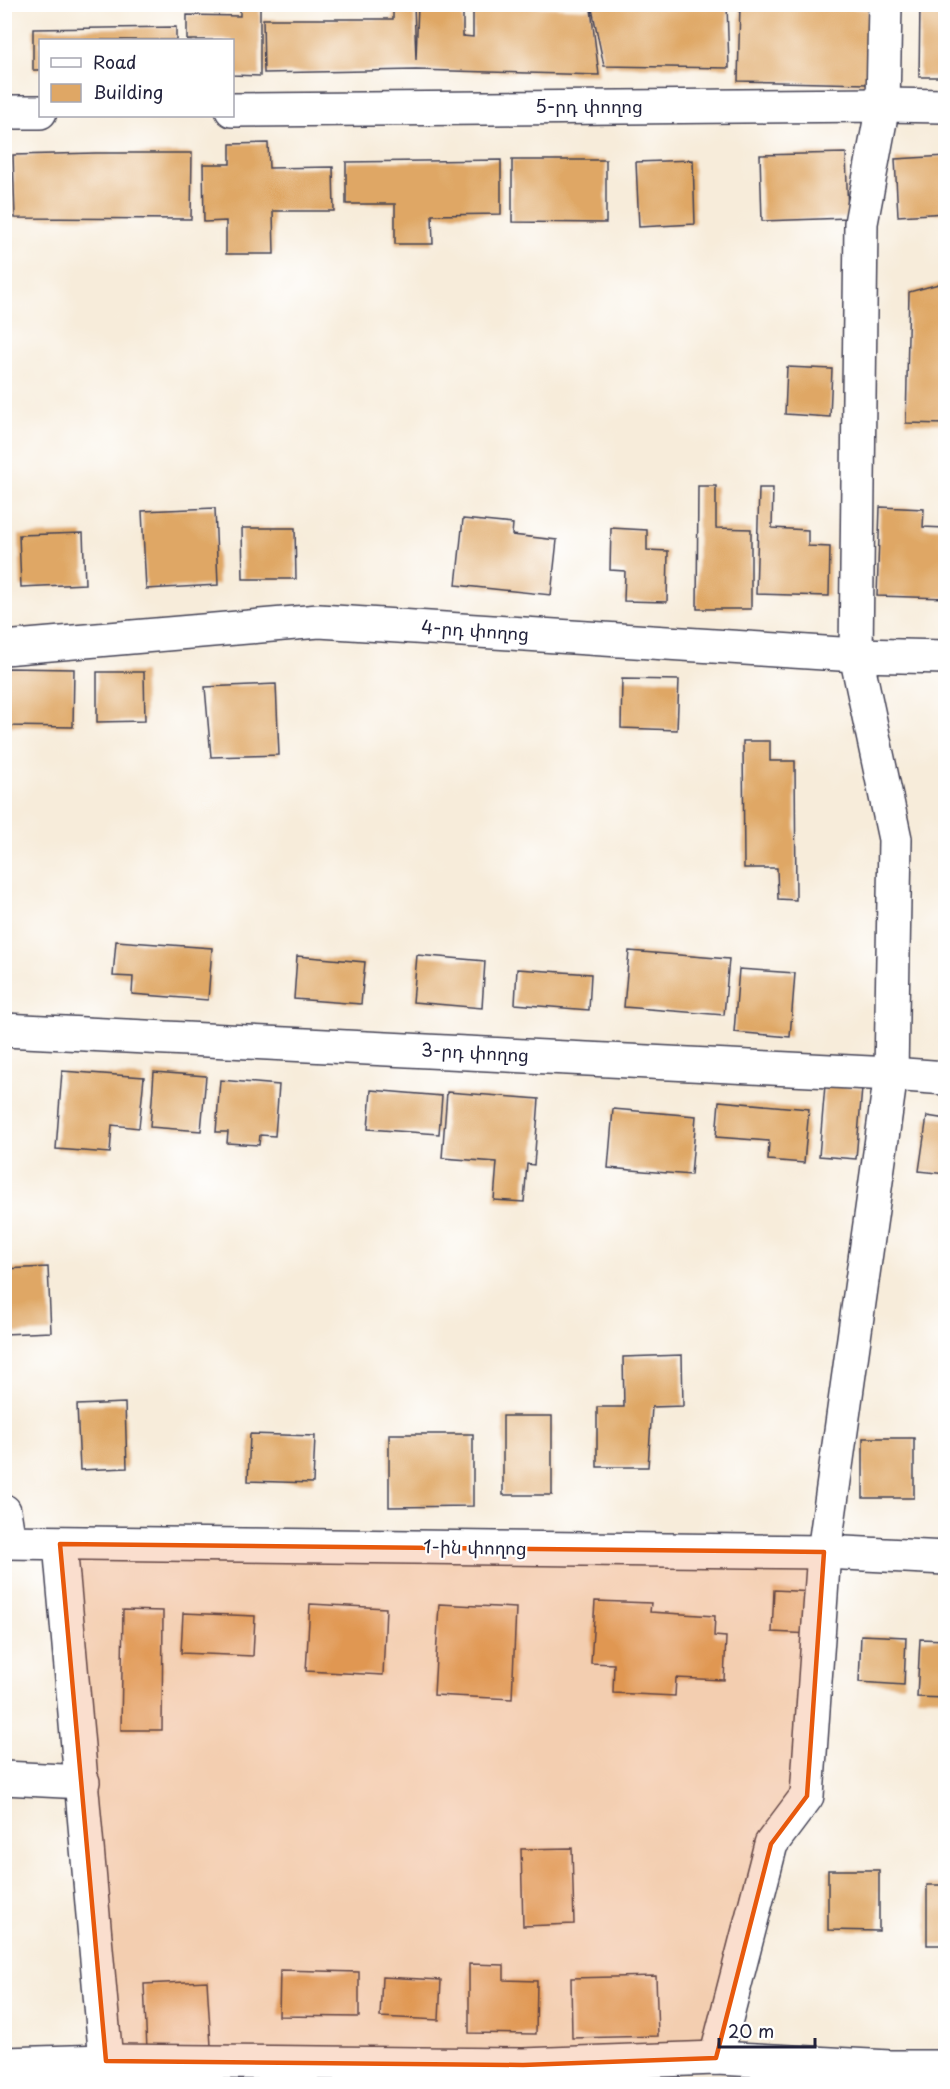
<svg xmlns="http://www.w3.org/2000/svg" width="950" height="2089" font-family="'Playpen Sans','Noto Sans Armenian',sans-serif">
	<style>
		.building { fill: #dfa765 }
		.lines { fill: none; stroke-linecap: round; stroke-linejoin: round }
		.minor-casing { stroke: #424053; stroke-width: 36 }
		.major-casing { stroke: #424053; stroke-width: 36 }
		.minor { stroke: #fff; stroke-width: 33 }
		.major { stroke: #fff; stroke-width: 33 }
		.marked { fill: #e8590c; fill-opacity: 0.2; stroke: #e8590c; stroke-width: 4.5; stroke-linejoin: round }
		.labels { text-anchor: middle; stroke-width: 4.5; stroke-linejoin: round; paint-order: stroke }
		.street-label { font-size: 18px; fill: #22223b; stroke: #fff }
	</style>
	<rect width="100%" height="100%" fill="#fff"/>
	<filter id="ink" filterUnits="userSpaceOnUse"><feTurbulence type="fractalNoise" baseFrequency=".0167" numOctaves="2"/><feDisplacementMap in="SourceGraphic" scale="12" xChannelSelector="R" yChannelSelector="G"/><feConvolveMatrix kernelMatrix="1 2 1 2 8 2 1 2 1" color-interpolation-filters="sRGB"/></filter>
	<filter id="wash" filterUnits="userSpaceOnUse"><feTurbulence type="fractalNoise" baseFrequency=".008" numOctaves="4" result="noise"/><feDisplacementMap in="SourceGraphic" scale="24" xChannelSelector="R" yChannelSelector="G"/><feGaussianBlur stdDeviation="1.35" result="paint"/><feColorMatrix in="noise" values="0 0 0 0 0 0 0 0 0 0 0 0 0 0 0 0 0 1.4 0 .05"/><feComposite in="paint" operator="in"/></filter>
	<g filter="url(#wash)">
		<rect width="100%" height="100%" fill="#f7ecda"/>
		<g id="blocks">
			<!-- building -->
			<g class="building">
				<polygon points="240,4 260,4 260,76 232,75 232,40 187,40 187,15 240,16"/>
				<polygon points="393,4 414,4 416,60 418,4 463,4 463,36 473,37 473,4 591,9 599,75 416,70 264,73 263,19 393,19"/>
				<polygon points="591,4 727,4 729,68 604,66"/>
				<polygon points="786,4 786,7 869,9 868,84 738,81 740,5"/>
				<polygon points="920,4 946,4 946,77 919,77"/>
				<polygon points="176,27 176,40 40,40 40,70 33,70 33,29"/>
				<polygon points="268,143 269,168 333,167 334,211 273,211 274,254 226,254 226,221 204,222 203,164 230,164 230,144"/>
				<polygon points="96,153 192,153 191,219 15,218 13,155"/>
				<polygon points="846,153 848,218 762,221 760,155"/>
				<polygon points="946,156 946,213 898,216 895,159"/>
				<polygon points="501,160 501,214 432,215 433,244 395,244 395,204 346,204 346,162"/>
				<polygon points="512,160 606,160 606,223 512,222"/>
				<polygon points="693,160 695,224 639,227 636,162"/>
				<polygon points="946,282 946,424 906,423 909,292"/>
				<polygon points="787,367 832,369 830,417 785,414"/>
				<polygon points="698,486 716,486 716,528 751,529 751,609 697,609"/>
				<polygon points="759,488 773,488 772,528 808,530 808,546 830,547 829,596 756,594"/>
				<polygon points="880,507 924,509 923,527 946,528 946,598 877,596"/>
				<polygon points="215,508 218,585 146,589 142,511"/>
				<polygon points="463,519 513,524 512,535 557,540 551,595 456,585"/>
				<polygon points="242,528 295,528 296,579 243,579"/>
				<polygon points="611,528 647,530 647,550 668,551 667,602 624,601 625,571 610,570"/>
				<polygon points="83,533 85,584 21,587 19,535"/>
				<polygon points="6,668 74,669 73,727 6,726"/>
				<polygon points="97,672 144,672 145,721 97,722"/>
				<polygon points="622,679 679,680 677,730 621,728"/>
				<polygon points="276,684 279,755 211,757 205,687"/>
				<polygon points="743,741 770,741 770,761 795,761 796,900 778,899 777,868 744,868"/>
				<polygon points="116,941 212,948 208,1000 132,994 133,977 113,976"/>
				<polygon points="629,951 729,959 724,1015 624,1007"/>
				<polygon points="417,955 485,961 482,1008 413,1002"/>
				<polygon points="297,956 365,962 361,1004 294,999"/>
				<polygon points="517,969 591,974 589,1010 515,1004"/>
				<polygon points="739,969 795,973 790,1037 734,1032"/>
				<polygon points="62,1071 144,1077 139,1128 112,1125 110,1153 56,1149"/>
				<polygon points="154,1072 206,1076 201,1131 150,1127"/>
				<polygon points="220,1080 279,1085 275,1136 260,1135 259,1145 227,1143 228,1132 216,1132"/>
				<polygon points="825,1085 862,1088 856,1159 819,1156"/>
				<polygon points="371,1090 442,1096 439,1134 368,1129"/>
				<polygon points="447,1092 539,1099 534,1165 527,1164 524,1202 494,1200 497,1162 442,1158"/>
				<polygon points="719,1101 809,1109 804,1163 768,1160 769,1141 716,1137"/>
				<polygon points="613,1109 696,1116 691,1175 608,1168"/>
				<polygon points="927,1116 946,1119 946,1174 919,1171"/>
				<polygon points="48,1267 51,1332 4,1334 4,1269"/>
				<polygon points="682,1355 683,1406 652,1407 648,1467 597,1467 597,1407 624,1407 623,1357"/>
				<polygon points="125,1403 127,1468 80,1470 77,1405"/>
				<rect x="503" y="1416" width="49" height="79"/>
				<polygon points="250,1434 315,1436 313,1483 248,1481"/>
				<polygon points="389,1434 473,1434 473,1506 389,1507"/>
				<rect x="863" y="1438" width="51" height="60"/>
				<polygon points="774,1590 814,1592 812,1634 772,1632"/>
				<polygon points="595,1601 651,1603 650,1612 715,1616 714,1636 726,1637 724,1680 676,1678 675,1696 613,1693 614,1664 591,1663"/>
				<polygon points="310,1604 386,1608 383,1675 306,1671"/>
				<polygon points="439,1604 516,1608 512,1699 434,1695"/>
				<polygon points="123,1610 163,1611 162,1730 121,1730"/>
				<polygon points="183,1613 255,1616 253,1656 181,1653"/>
				<polygon points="861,1635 906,1637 904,1685 859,1682"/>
				<polygon points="920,1639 946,1640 946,1698 917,1697"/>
				<polygon points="572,1848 574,1924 523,1926 521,1849"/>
				<polygon points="828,1870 879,1870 879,1931 828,1930"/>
				<rect x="927" y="1885" width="19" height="60"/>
				<polygon points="469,1964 504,1965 504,1980 537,1981 536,2034 469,2033"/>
				<polygon points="280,1970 359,1972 359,2017 279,2016"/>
				<polygon points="656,1976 658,2036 572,2038 571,1978"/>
				<polygon points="382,1977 441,1980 439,2020 380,2017"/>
				<polygon points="207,1981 211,2046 147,2049 144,1984"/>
			</g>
		</g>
	</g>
	<g filter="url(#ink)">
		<use href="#blocks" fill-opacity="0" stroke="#424053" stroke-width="1.5"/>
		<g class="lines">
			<defs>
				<g id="minor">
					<polyline points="232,110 883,105 946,106"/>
					<polyline points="4,112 40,112"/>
					<polyline points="4,648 319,621 856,655 946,657"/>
					<polyline points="4,1030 891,1074 946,1078"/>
					<polyline points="4,1511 9,1542"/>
					<polyline points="60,1544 106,2061"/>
					<polyline points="4,1778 83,1782"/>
					<polyline points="716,2058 771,1844 807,1796 824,1552 891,1074 895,839 856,655 861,223 883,105 885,4"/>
					<polyline points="4,2064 106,2061 523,2065 716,2058 890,2067 946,2067"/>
				</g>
				<polyline id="major" points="4,1542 824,1552 946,1558"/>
			</defs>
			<!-- minor casing -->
			<use href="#minor" class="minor-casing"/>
			<!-- major casing -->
			<use href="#major" class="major-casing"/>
			<!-- minor -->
			<use href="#minor" class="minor"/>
			<!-- major -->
			<use href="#major" class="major"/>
		</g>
	</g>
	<!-- marked area -->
	<path class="marked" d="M60,1544L824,1552L807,1796L771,1844L716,2058L523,2065L106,2061Z"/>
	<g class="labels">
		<!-- street labels -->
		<g class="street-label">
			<text x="589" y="113">5-րդ փողոց</text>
			<text transform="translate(475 631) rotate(4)" y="6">4-րդ փողոց</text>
			<text transform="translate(475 1053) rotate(3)" y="6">3-րդ փողոց</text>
			<text transform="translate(475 1548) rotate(1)" y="6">1-ին փողոց</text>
		</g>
	</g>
	<!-- margin -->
	<rect width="950" height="2089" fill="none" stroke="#fff" stroke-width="24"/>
	<!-- legend -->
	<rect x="39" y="39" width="195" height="78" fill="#ffffff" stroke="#a7a7b1" stroke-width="1.5"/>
	<rect x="51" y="58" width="30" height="9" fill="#ffffff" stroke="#a7a7b1" stroke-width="1.5"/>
	<text x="93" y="69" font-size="18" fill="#22223b">Road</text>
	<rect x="51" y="84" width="30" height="18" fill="#dfa765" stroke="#a7a7b1" stroke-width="1.5"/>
	<text x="93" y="99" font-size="18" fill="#22223b">Building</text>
	<!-- scale -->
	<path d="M719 2038v9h96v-9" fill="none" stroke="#22223b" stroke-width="3"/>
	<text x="728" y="2038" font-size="18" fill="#22223b" stroke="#ffffff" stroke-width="4.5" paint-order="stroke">20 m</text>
</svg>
